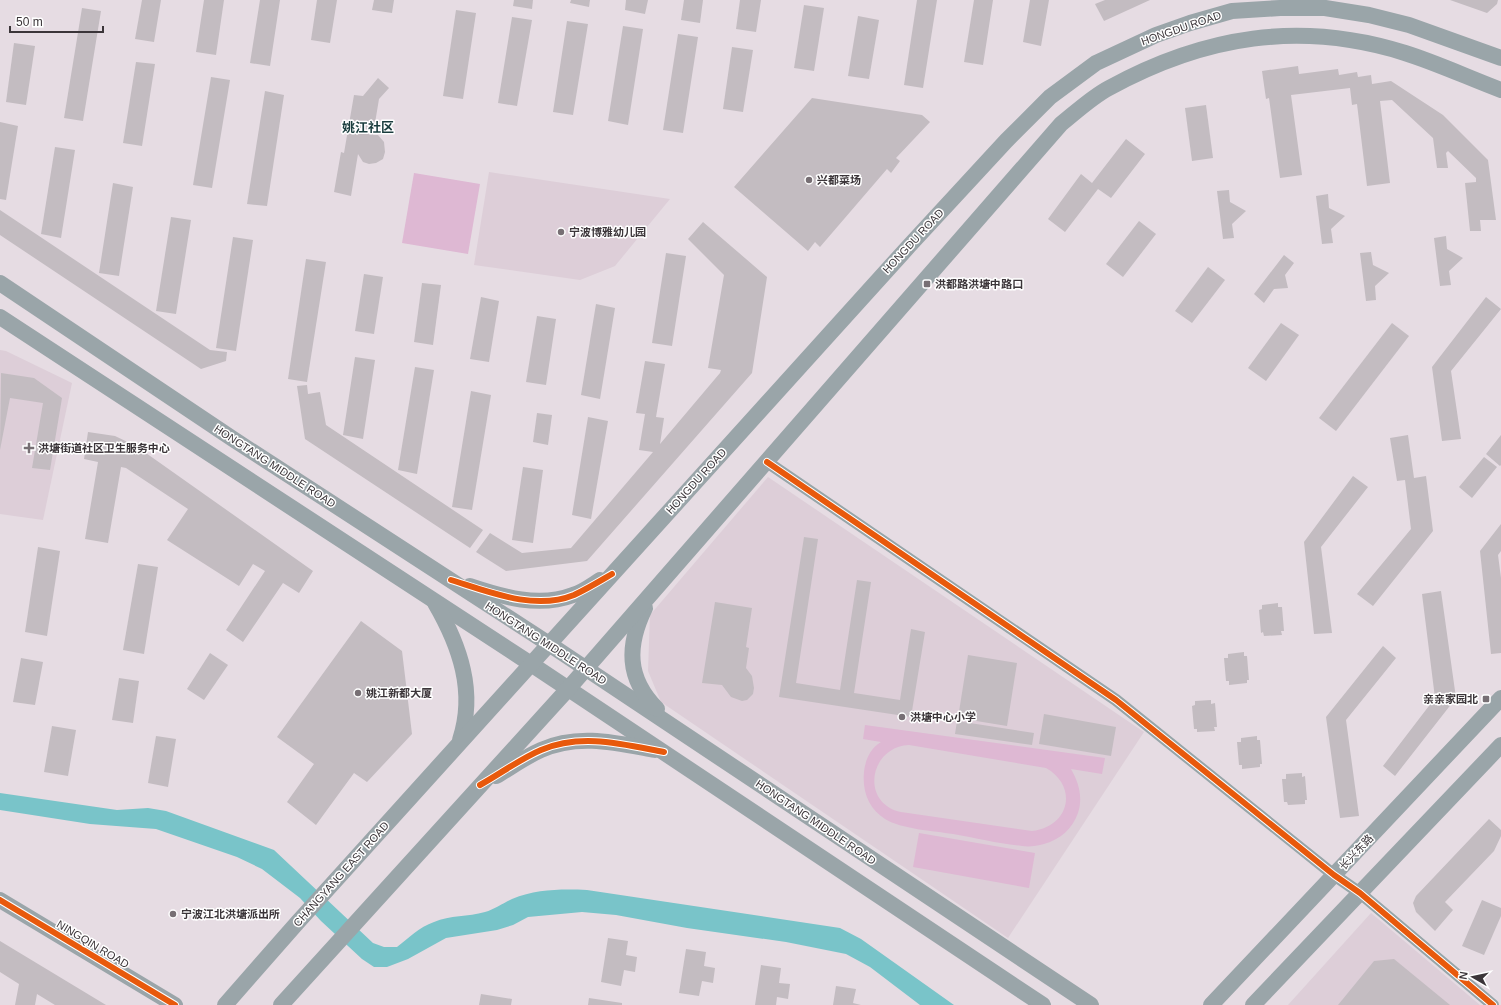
<svg xmlns="http://www.w3.org/2000/svg" width="1501" height="1005" font-family="Arial,'Noto Sans SC',sans-serif">
	<style>
		.built { fill: #ddced8 }
		.green { fill: #deb8d3; fill-rule: evenodd }
		.water { fill: #79c4c9 }
		.building { fill: #c3bcc1 }
		.lines { fill: none; stroke-linecap: round; stroke-linejoin: round }
		.street { stroke: #96a5a8; stroke-width: 12 }
		.secondary { stroke: #9aa5a9; stroke-width: 16 }
		.cycleway-casing { stroke: #fff; stroke-width: 8 }
		.cycleway { stroke: #e8590c; stroke-width: 6 }
		.poi-dot { fill: #776f74; stroke: #fff; stroke-width: 1.5 }
		.labels { text-anchor: middle; stroke-width: 3; stroke-linejoin: round; paint-order: stroke }
		.street-label { font-size: 11px; fill: #3b3539; stroke: #fff }
		.poi-label { font-size: 11px; font-weight: bold; fill: #3b3539; stroke: #fff; text-anchor: start }
		.quarter-label { font-size: 13px; font-weight: bold; fill: #193c3d; stroke: #fff }
	</style>
	<rect width="100%" height="100%" fill="#e6dce3"/>
	<!-- built -->
	<g class="built">
		<polygon points="489,172 670,199 615,266 580,280 474,265"/>
		<polygon points="0,350 6,351 72,383 43,520 0,514"/>
		<polygon points="768,477 1144,732 1008,938 661,702 648,671 650,615"/>
		<polygon points="1371,913 1480,1005 1288,1005"/>
	</g>
	<!-- green -->
	<g class="green">
		<polygon points="414,173 480,184 468,254 402,243"/>
		<path d="M865,725L1105,758L1102,774L1071,769C1079,783 1083,797 1078,813C1072,829 1061,839 1044,844C1037,846 1029,847 1022,846C1000,844 976,838 953,834C934,831 901,829 885,819C869,809 862,792 864,772C865,761 870,748 881,742L863,739ZM909,745L1046,768C1079,787 1069,827 1032,831L901,812C860,803 869,747 909,745Z"/>
		<polygon points="919,833 1035,853 1029,888 913,867"/>
	</g>
	<!-- water -->
	<path class="water" d="M0,793L117,810L148,808L166,811L274,850L373,943L384,947H397C409,938 419,927 434,922C450,915 468,917 485,912C495,909 503,903 512,899C537,889 561,889 587,890L840,928L861,939L954,1005H920L870,967L846,954L786,942L687,928L616,915L582,912L528,917L513,925L497,930L446,938L408,959L387,967H374L362,959L321,921L300,898L262,869L237,857L156,829L90,824L0,810Z"/>
	<!-- building -->
	<g class="building">
		<polygon points="142,0 161,0 154,42 135,39"/>
		<polygon points="204,0 224,0 216,55 196,52"/>
		<polygon points="260,0 280,0 270,66 250,63"/>
		<polygon points="317,0 337,0 330,43 311,40"/>
		<polygon points="374,0 394,0 392,13 372,10"/>
		<polygon points="514,0 533,0 532,9 513,6"/>
		<polygon points="571,0 590,0 589,7 570,3"/>
		<polygon points="626,0 648,0 645,14 625,10"/>
		<polygon points="684,0 703,0 700,23 681,20"/>
		<polygon points="740,0 761,0 756,32 736,29"/>
		<polygon points="917,0 937,0 923,88 904,85"/>
		<polygon points="974,0 993,0 983,65 964,62"/>
		<polygon points="1030,0 1049,0 1041,46 1023,42"/>
		<polygon points="1105,0 1150,0 1104,21 1095,4"/>
		<polygon points="1450,0 1498,0 1497,4 1487,13"/>
		<polygon points="804,5 824,8 814,71 794,68"/>
		<polygon points="82,8 101,11 83,121 64,118"/>
		<polygon points="456,10 476,13 463,99 443,96"/>
		<polygon points="858,16 879,20 869,79 848,76"/>
		<polygon points="512,17 532,20 517,106 498,103"/>
		<polygon points="567,21 588,24 573,115 553,112"/>
		<polygon points="623,26 643,29 628,125 608,121"/>
		<polygon points="678,34 698,37 683,133 663,130"/>
		<polygon points="14,43 35,46 26,105 6,102"/>
		<polygon points="732,47 753,50 743,112 723,109"/>
		<polygon points="136,62 155,64 142,146 123,143"/>
		<polygon points="1298,66 1299,74 1338,69 1339,75 1357,72 1358,77 1371,75 1372,84 1391,81 1443,115 1488,160 1496,220 1480,220 1481,231 1470,231 1465,183 1476,182 1476,178 1448,151 1446,153 1448,168 1437,168 1433,138 1392,100 1380,101 1390,183 1367,186 1357,104 1352,105 1350,88 1291,95 1302,175 1280,178 1269,98 1266,99 1262,71"/>
		<polygon points="211,77 230,80 212,188 193,185"/>
		<polygon points="378,78 389,88 379,99 373,135 378,135 384,142 385,152 383,159 376,163 369,164 363,162 358,154 351,196 334,192 341,152 344,153 354,95 363,96"/>
		<polygon points="265,91 284,95 267,206 247,204"/>
		<polygon points="812,98 922,115 930,122 896,158 900,161 891,173 887,169 820,247 815,242 808,251 734,187"/>
		<polygon points="1206,105 1213,158 1192,161 1185,108"/>
		<polygon points="0,122 18,126 6,200 0,199"/>
		<polygon points="1126,139 1145,154 1111,198 1098,189 1065,232 1048,219 1081,174 1092,183"/>
		<polygon points="55,147 75,150 61,238 41,234"/>
		<polygon points="113,183 133,187 119,276 99,273"/>
		<polygon points="1229,190 1230,202 1246,211 1232,224 1234,238 1223,239 1217,191"/>
		<polygon points="1328,194 1329,208 1345,216 1331,229 1333,243 1322,244 1316,196"/>
		<polygon points="0,210 210,350 227,352 226,361 201,369 0,235"/>
		<polygon points="171,217 191,220 176,314 156,311"/>
		<polygon points="1139,221 1156,234 1123,277 1106,264"/>
		<polygon points="703,222 767,277 752,373 587,561 506,571 476,552 490,533 522,553 571,548 653,452 639,450 645,414 636,413 645,361 665,364 656,417 664,418 660,444 720,373 721,370 708,368 724,275 688,239"/>
		<polygon points="1446,236 1447,249 1463,258 1449,271 1451,285 1440,286 1434,238"/>
		<polygon points="233,237 253,240 236,351 216,348"/>
		<polygon points="1371,252 1373,265 1389,273 1375,286 1376,300 1366,301 1360,253"/>
		<polygon points="666,253 686,256 672,346 652,343"/>
		<polygon points="1284,255 1294,263 1285,275 1288,288 1274,289 1264,303 1254,294"/>
		<polygon points="306,259 326,262 307,382 288,379"/>
		<polygon points="1208,267 1225,280 1192,323 1175,311"/>
		<polygon points="364,274 383,277 374,334 355,331"/>
		<polygon points="422,283 441,285 433,345 414,342"/>
		<polygon points="481,297 499,301 489,362 470,359"/>
		<polygon points="1486,297 1501,309 1451,371 1461,439 1442,441 1432,367"/>
		<polygon points="596,304 615,308 600,399 581,395"/>
		<polygon points="537,316 556,319 546,385 526,382"/>
		<polygon points="1281,323 1299,335 1266,381 1248,368"/>
		<polygon points="1392,323 1409,336 1336,431 1319,418"/>
		<polygon points="355,357 375,360 363,439 343,435"/>
		<polygon points="415,367 434,370 417,474 398,470"/>
		<polygon points="1,373 34,378 62,398 50,470 32,468 43,403 10,398 0,450"/>
		<polygon points="307,385 308,394 320,392 326,425 483,530 470,548 305,439 297,386"/>
		<polygon points="471,391 491,395 472,510 452,507"/>
		<polygon points="537,413 552,415 548,445 533,442"/>
		<polygon points="588,417 608,421 591,519 572,515"/>
		<polygon points="88,432 115,436 136,446 313,571 299,593 283,583 243,642 226,630 265,571 253,564 239,586 167,540 188,509 126,468 121,467 108,543 85,539 98,462 84,459"/>
		<polygon points="1408,435 1414,478 1426,476 1433,531 1373,606 1357,594 1411,529 1405,480 1397,481 1390,438"/>
		<polygon points="1501,435 1501,465 1500,466 1486,454"/>
		<polygon points="1484,457 1497,467 1472,498 1459,487"/>
		<polygon points="523,467 543,470 533,543 512,540"/>
		<polygon points="1353,476 1368,487 1321,547 1332,633 1314,634 1304,542"/>
		<polygon points="1501,524 1501,551 1498,555 1501,578 1501,653 1491,654 1480,551"/>
		<polygon points="804,537 818,539 796,683 840,690 857,580 871,582 854,693 900,700 911,629 925,632 911,717 779,697"/>
		<polygon points="38,547 60,551 47,636 25,632"/>
		<polygon points="138,564 158,567 144,654 123,650"/>
		<polygon points="1441,591 1456,698 1395,776 1383,766 1435,698 1422,594"/>
		<polygon points="715,602 752,608 746,647 749,648 746,668 752,676 754,688 753,694 747,700 742,701 731,697 722,685 702,683"/>
		<polygon points="1278,603 1278,607 1282,607 1284,631 1281,631 1282,635 1264,636 1263,632 1261,633 1259,610 1262,609 1262,605"/>
		<polygon points="361,621 402,651 412,734 367,782 354,773 316,825 287,802 314,764 277,737"/>
		<polygon points="1383,646 1396,658 1346,720 1359,816 1340,818 1326,717"/>
		<polygon points="1244,652 1244,656 1247,656 1249,680 1247,680 1247,683 1229,685 1229,681 1226,681 1224,658 1228,658 1228,654"/>
		<polygon points="210,653 228,665 204,700 187,689"/>
		<polygon points="968,655 1017,663 1007,726 958,718"/>
		<polygon points="21,658 43,662 35,705 13,702"/>
		<polygon points="119,678 139,681 133,723 112,720"/>
		<polygon points="1211,700 1211,704 1215,703 1217,727 1214,727 1215,731 1197,732 1197,729 1194,729 1192,706 1195,705 1195,701"/>
		<polygon points="1044,714 1116,727 1111,756 1039,744"/>
		<polygon points="957,721 1034,733 1032,745 955,734"/>
		<polygon points="52,726 76,730 68,776 44,772"/>
		<polygon points="156,736 176,739 168,787 148,783"/>
		<polygon points="1257,736 1257,740 1260,740 1262,764 1260,764 1260,767 1242,769 1242,765 1239,765 1237,742 1241,742 1241,738"/>
		<polygon points="1302,773 1302,777 1305,776 1307,800 1305,800 1305,804 1288,805 1287,802 1284,802 1282,779 1286,779 1286,774"/>
		<polygon points="1489,819 1501,830 1501,836 1494,851 1445,902 1453,910 1435,931 1416,912 1413,903 1416,896"/>
		<polygon points="1482,900 1501,908 1501,916 1484,955 1462,946"/>
		<polygon points="608,938 628,941 626,955 637,957 635,972 624,970 621,986 601,982"/>
		<polygon points="0,941 106,1005 55,1005 37,994 35,1005 15,1005 19,984 0,972"/>
		<polygon points="686,949 706,952 704,966 715,968 713,983 702,981 699,996 679,993"/>
		<polygon points="1394,959 1450,1005 1338,1005 1374,961"/>
		<polygon points="761,965 781,968 779,983 790,984 788,999 777,997 776,1005 755,1005"/>
		<polygon points="836,986 856,989 853,1003 861,1005 833,1005"/>
		<polygon points="481,994 512,999 511,1005 479,1005"/>
		<polygon points="589,998 622,1003 622,1005 588,1005"/>
	</g>
	<g class="lines">
		<!-- street -->
		<polyline class="street" points="767,462 1116,700 1334,875 1360,893 1493,1005"/>
		<!-- secondary -->
		<g class="secondary">
			<polyline points="0,283 233,439 549,644 1091,1005"/>
			<polyline points="0,317 531,664 1043,1005"/>
			<path d="M470,586C503,597 539,608 573,595C583,592 592,585 600,580"/>
			<path d="M435,603C460,646 476,692 460,740"/>
			<path d="M645,608C627,645 626,678 657,709"/>
			<path d="M496,776C510,768 525,757 541,750C578,733 617,743 655,750"/>
			<polyline points="0,900 175,1005"/>
			<polyline points="225,1005 297,923 909,246 1006,141 1050,97 1096,63 1156,35 1190,23 1232,11 1280,8 1325,8 1369,15 1409,25 1501,58"/>
			<path d="M281,1005L568,689L1061,124C1076,112 1092,97 1109,88C1204,36 1300,20 1405,53C1437,63 1469,78 1501,90"/>
			<polyline points="1211,1005 1501,698"/>
			<polyline points="1253,1005 1501,745"/>
		</g>
		<defs>
			<g id="cycleway">
				<polyline points="767,462 1116,700 1334,875 1360,893 1493,1005"/>
				<path d="M451,580C489,592 535,611 574,595C587,589 600,581 612,574"/>
				<path d="M480,785C500,774 520,759 541,750C581,733 622,744 664,752"/>
				<polyline points="0,900 175,1005"/>
			</g>
		</defs>
		<!-- cycleway casing -->
		<use href="#cycleway" class="cycleway-casing"/>
		<!-- cycleway -->
		<use href="#cycleway" class="cycleway"/>
	</g>
	<!-- markers -->
	<g class="poi-dot">
		<circle cx="809" cy="180" r="4"/>
		<circle cx="561" cy="232" r="4"/>
		<rect x="923" y="280" width="8" height="8" rx="2"/>
		<path d="M27 442h4v4h4v4h-4v4h-4v-4h-4v-4h4z"/>
		<circle cx="358" cy="693" r="4"/>
		<rect x="1482" y="695" width="8" height="8" rx="2"/>
		<circle cx="902" cy="717" r="4"/>
		<circle cx="173" cy="914" r="4"/>
	</g>
	<g class="labels">
		<!-- street labels -->
		<g class="street-label">
			<text transform="translate(1181 28) rotate(-19)" y="4">HONGDU ROAD</text>
			<text transform="translate(913 241) rotate(-47)" y="4">HONGDU ROAD</text>
			<text transform="translate(275 466) rotate(33)" y="4">HONGTANG MIDDLE ROAD</text>
			<text transform="translate(696 481) rotate(-48)" y="4">HONGDU ROAD</text>
			<text transform="translate(546 643) rotate(33)" y="4">HONGTANG MIDDLE ROAD</text>
			<text transform="translate(816 822) rotate(34)" y="4">HONGTANG MIDDLE ROAD</text>
			<text transform="translate(1356 852) rotate(-47)" y="4">长兴东路</text>
			<text transform="translate(341 874) rotate(-48)" y="4">CHANGYANG EAST ROAD</text>
			<text transform="translate(93 944) rotate(31)" y="4">NINGQIN ROAD</text>
		</g>
		<!-- poi labels -->
		<g class="poi-label">
			<text x="817" y="184">兴都菜场</text>
			<text x="569" y="236">宁波博雅幼儿园</text>
			<text x="935" y="288">洪都路洪塘中路口</text>
			<text x="38" y="452">洪塘街道社区卫生服务中心</text>
			<text x="366" y="697">姚江新都大厦</text>
			<text x="1478" y="703" text-anchor="end">亲亲家园北</text>
			<text x="910" y="721">洪塘中心小学</text>
			<text x="181" y="918">宁波江北洪塘派出所</text>
		</g>
		<!-- quarter labels -->
		<g class="quarter-label">
			<text x="368" y="132">姚江社区</text>
		</g>
	</g>
	<!-- north arrow -->
	<g transform="translate(1473 977) rotate(279)" stroke="#ffffff" stroke-width="3" paint-order="stroke">
	<path d="M0-3L7 15L0 10L-7 15Z" fill="#3b3539"/>
	<text y="-6" font-size="11" font-weight="bold" text-anchor="middle" fill="#3b3539">N</text>
	</g>
	<!-- scale -->
	<path d="M10 26v6h93v-6" fill="none" stroke="#3b3539" stroke-width="2"/>
	<text x="16" y="26" font-size="12" fill="#3b3539" stroke="#ffffff" stroke-width="3" paint-order="stroke">50 m</text>
</svg>
